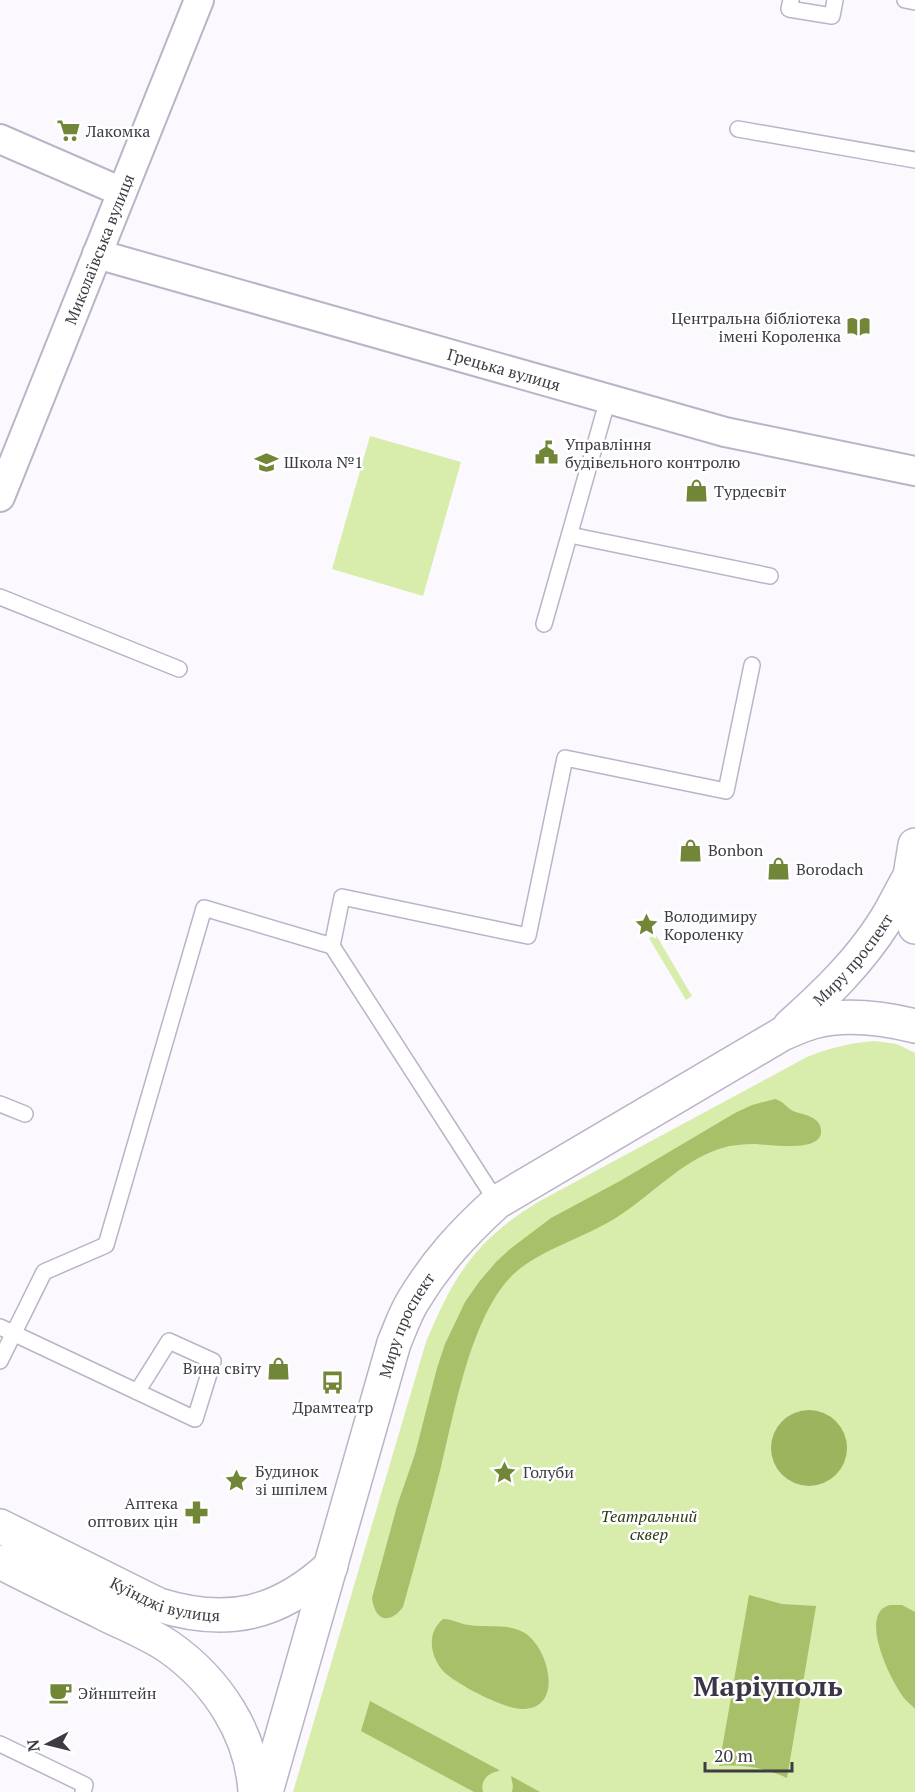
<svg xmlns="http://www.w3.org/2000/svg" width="915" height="1792" font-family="'PT Serif',serif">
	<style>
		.green { fill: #d8ecac }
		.forest { fill: #a7c069 }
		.water { fill: #9cb45d }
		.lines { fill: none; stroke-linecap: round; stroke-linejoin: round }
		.service-casing { stroke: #bbb3c8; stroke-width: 18 }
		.minor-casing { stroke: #bbb3c8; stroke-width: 32 }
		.secondary-casing { stroke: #bbb3c8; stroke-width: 36 }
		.service { stroke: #fff; stroke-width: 15 }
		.minor { stroke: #fff; stroke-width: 28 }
		.secondary { stroke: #fff; stroke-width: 33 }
		.labels { text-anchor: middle; stroke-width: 5; stroke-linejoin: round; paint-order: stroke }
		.poi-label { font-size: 16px; fill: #3e3b43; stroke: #fff; text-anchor: start }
		.street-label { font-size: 16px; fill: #3e3b43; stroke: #fff }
		.park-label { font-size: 16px; font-style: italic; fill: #2e3813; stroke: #fff }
		.town-label { font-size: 28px; font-weight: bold; fill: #3b3545; stroke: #fff }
	</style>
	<rect width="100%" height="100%" fill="#fbf9fd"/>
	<!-- green -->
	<g class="green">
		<polygon points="370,436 461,462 423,596 332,569"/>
		<polygon points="656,935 692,996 686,1000 649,938"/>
		<path d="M874,1041L897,1044L915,1053V1792H293L426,1342C454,1275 475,1241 538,1202L807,1057C829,1048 850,1043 874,1041Z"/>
	</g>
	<!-- forest -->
	<g class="forest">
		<path d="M775,1099C783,1101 786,1107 793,1111C803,1115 820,1116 821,1130C824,1154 768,1144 754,1144C743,1144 732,1145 722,1148C679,1161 648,1200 609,1222C579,1239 544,1249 517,1271C472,1309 455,1410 441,1467C429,1514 416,1560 403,1607C389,1625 375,1621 372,1598L397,1506L415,1454L437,1368L445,1344L465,1302L479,1282L496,1262L510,1249L551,1218L620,1181L735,1113L752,1105Z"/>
		<path d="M749,1595L782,1604L816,1606L787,1778C766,1768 742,1764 719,1766Z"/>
		<path d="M890,1605H902L915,1612V1709C912,1705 907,1702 905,1699C892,1683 864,1626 882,1609C884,1607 887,1606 890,1605Z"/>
		<path d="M443,1619C453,1619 460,1624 469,1625C488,1628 506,1623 523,1632C549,1646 565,1710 522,1709C504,1709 458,1685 444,1672C430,1657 426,1633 443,1619Z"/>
		<path d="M370,1701L499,1770V1771C488,1773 480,1780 483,1792H474L361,1731Z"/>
		<polygon points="511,1776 540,1792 512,1792 513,1786"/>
	</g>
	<!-- water -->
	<circle class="water" cx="809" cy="1448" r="38"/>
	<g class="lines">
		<defs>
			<g id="service">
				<polyline points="791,0 789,9 832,16 835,0"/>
				<polyline points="905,0 915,2"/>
				<polyline points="738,129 915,160"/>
				<polyline points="570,535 770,576"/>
				<polyline points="0,597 179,669"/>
				<polyline points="544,624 608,399"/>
				<polyline points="332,946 342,897 528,936 565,758 726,791 752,665"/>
				<polyline points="0,1104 25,1114"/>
				<polyline points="0,1327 195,1419 213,1361 169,1341 137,1392"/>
				<polyline points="0,1361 44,1272 106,1245 204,908 332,946 497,1202"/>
				<polyline points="0,1744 85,1785 83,1792"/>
			</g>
			<g id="minor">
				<polyline points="0,139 122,192"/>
				<path id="s1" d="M97,254L725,432L915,471"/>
				<path id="s2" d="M0,497L199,0"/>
			</g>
			<g id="secondary">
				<polyline points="915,845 910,876 915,927"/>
				<path id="s3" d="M790,1026C826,994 859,962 885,921C894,907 901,891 910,876"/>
				<path id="s4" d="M0,1526L159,1605C227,1626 278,1615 331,1566"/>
				<path d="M0,1562C33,1579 66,1595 99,1611C122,1623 147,1632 169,1647C216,1680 252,1733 255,1792"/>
				<path id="s5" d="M266,1792L394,1343C400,1329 405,1314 413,1301C437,1261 463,1233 497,1202L782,1034C792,1030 802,1025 813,1022C846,1013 882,1018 915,1026"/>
			</g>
		</defs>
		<!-- service casing -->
		<use href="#service" class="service-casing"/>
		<!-- minor casing -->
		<use href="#minor" class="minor-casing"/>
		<!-- secondary casing -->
		<use href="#secondary" class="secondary-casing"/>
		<!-- service -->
		<use href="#service" class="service"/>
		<!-- minor -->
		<use href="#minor" class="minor"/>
		<!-- secondary -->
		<use href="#secondary" class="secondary"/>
	</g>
	<!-- icons -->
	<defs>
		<symbol id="supermarket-bare" viewBox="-9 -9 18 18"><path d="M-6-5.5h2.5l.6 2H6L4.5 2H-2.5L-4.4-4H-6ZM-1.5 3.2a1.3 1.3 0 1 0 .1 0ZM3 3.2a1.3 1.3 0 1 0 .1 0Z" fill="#728637" stroke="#fff" stroke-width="2.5" paint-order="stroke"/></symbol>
		<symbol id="library-bare" viewBox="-9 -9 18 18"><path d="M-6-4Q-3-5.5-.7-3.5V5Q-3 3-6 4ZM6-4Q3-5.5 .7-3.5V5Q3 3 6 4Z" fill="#728637" stroke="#fff" stroke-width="2.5" paint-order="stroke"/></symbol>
		<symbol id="civic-bare" viewBox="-9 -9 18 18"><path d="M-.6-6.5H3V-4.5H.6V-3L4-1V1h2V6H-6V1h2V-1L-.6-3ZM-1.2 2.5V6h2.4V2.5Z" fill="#728637" stroke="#fff" stroke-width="2.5" paint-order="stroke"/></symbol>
		<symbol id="school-bare" viewBox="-9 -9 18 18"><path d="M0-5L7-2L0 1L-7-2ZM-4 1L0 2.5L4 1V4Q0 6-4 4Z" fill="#728637" stroke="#fff" stroke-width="2.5" paint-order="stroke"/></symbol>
		<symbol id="shop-bare" viewBox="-9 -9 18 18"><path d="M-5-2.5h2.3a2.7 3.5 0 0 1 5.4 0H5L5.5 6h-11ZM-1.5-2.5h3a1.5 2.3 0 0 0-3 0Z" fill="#728637" stroke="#fff" stroke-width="2.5" paint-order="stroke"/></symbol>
		<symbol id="sight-bare" viewBox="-9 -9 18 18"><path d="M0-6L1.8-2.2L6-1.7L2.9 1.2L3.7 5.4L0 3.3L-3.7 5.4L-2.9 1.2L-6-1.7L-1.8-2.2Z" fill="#728637" stroke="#fff" stroke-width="2.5" paint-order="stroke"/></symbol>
		<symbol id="bus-bare" viewBox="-9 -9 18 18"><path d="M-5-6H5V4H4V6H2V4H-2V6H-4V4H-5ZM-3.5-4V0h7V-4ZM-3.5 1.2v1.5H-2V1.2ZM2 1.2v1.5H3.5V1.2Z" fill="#728637" stroke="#fff" stroke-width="2.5" paint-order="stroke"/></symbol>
		<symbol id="pharmacy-bare" viewBox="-9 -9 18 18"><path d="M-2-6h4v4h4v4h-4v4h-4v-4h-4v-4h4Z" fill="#728637" stroke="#fff" stroke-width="2.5" paint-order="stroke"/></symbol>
		<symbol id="cafe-bare" viewBox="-9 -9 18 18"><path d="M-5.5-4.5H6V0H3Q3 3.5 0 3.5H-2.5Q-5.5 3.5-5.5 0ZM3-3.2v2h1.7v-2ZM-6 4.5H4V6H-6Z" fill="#728637" stroke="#fff" stroke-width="2.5" paint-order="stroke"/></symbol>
	</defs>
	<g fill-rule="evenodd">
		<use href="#supermarket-bare" x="52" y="114" width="33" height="33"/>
		<use href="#library-bare" x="842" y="310" width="33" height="33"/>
		<use href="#civic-bare" x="530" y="436" width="33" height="33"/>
		<use href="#school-bare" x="250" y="446" width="33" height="33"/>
		<use href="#shop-bare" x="680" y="474" width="33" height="33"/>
		<use href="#shop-bare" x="674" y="834" width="33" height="33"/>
		<use href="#shop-bare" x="762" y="852" width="33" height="33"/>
		<use href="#sight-bare" x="630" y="908" width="33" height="33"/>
		<use href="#shop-bare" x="262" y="1352" width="33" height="33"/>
		<use href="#bus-bare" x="316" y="1366" width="33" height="33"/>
		<use href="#sight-bare" x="488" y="1456" width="33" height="33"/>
		<use href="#sight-bare" x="220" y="1464" width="33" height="33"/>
		<use href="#pharmacy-bare" x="180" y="1496" width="33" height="33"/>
		<use href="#cafe-bare" x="44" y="1676" width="33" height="33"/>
	</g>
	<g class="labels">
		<!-- poi labels -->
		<g class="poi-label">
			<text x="86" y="137">Лакомка</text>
			<text x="841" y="324" text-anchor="end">Центральна бібліотека<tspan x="841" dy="18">імені Короленка</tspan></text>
			<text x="565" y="450">Управління<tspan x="565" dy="18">будівельного контролю</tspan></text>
			<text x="284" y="468">Школа №1</text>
			<text x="714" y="497">Турдесвіт</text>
			<text x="708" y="856">Bonbon</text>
			<text x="796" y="875">Borodach</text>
			<text x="664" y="922">Володимиру<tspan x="664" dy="18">Короленку</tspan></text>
			<text x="261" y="1374" text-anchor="end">Вина світу</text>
			<text x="333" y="1413" text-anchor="middle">Драмтеатр</text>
			<text x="255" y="1477">Будинок<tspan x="255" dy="18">зі шпілем</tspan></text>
			<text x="523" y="1478">Голуби</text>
			<text x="178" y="1509" text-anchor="end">Аптека<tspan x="178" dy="18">оптових цін</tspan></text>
			<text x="78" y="1699">Эйнштейн</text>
		</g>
		<!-- street labels -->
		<g class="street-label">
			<text dy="6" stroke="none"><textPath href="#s2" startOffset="267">Миколаївська вулиця</textPath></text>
			<text dy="6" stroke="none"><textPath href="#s1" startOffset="423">Грецька вулиця</textPath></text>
			<text dy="6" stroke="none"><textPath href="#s3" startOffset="92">Миру проспект</textPath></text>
			<text dy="6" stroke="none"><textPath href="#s5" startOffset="488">Миру проспект</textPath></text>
			<text dy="6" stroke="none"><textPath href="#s4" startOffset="182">Куїнджі вулиця</textPath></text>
		</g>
		<!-- park labels -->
		<g class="park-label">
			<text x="649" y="1522">Театральний<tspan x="649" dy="18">сквер</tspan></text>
		</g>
		<!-- town labels -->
		<g class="town-label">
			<text x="768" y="1696">Маріуполь</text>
		</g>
	</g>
	<!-- north arrow -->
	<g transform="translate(48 1744) rotate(263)" stroke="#ffffff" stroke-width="4.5" paint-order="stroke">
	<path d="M0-4.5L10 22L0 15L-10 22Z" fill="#3e3b43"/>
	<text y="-9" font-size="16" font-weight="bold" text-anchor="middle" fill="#3e3b43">N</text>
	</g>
	<!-- scale -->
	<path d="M705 1762v9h87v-9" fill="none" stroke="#3e3b43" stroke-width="3"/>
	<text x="714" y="1762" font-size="18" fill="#3e3b43" stroke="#ffffff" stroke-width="4.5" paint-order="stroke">20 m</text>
</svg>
